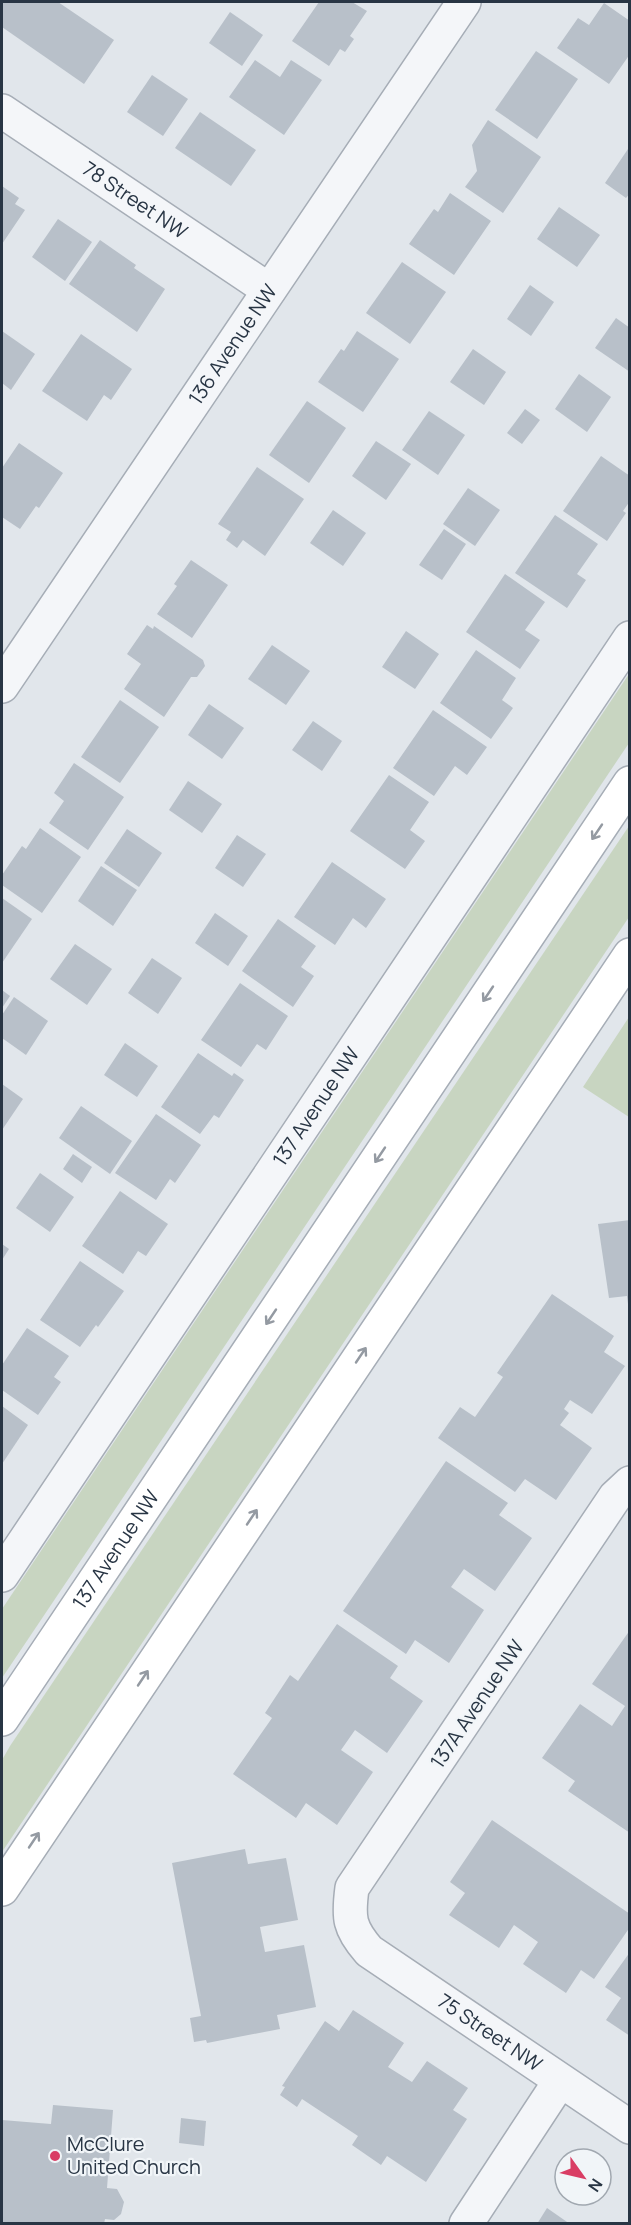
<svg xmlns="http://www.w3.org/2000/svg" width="631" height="2225" font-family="Manrope,sans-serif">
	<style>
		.green { fill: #c8d5c1 }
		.building { fill: #b8c0c9 }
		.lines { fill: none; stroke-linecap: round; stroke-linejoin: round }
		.minor-casing { stroke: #a6adb6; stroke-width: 36 }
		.secondary-casing { stroke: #a6adb6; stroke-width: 36 }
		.minor { stroke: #f4f6f9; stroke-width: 33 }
		.secondary { stroke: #fff; stroke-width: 33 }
		.oneway { stroke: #949aa2 }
		.poi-dot { fill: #d93d64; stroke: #f1f5f8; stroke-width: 2 }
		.labels { text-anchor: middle; stroke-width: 4.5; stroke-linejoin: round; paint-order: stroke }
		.street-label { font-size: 20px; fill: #283544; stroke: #f1f5f8 }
		.poi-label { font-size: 20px; fill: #283544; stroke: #f1f5f8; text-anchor: start }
	</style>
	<rect width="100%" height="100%" fill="#e1e6eb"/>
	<!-- green -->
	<g class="green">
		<polygon points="629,674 629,743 2,1678 2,1609"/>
		<polygon points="629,826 629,917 2,1852 2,1760 10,1746"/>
		<polygon points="629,1017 629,1117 583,1087"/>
	</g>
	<!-- building -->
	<g class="building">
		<polygon points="2,2 58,2 114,40 84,84 2,27"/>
		<polygon points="319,2 352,2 367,11 350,36 354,39 345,52 340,49 329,66 292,41"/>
		<polygon points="604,3 630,21 630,54 609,84 557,48 578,18 589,25"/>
		<polygon points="230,12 263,35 242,66 209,43"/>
		<polygon points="536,51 578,79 537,139 495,110"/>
		<polygon points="255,60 280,77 291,60 322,80 284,135 229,97"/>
		<polygon points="152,75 188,99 163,136 127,112"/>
		<polygon points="200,112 256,150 231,186 175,148"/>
		<polygon points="488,120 541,157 503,213 465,187 477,171 472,145"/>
		<polygon points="628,149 630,150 630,193 626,198 605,183"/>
		<polygon points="2,186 19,198 15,204 25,210 2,244"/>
		<polygon points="450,193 491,221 454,275 409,244 434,209 438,212"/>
		<polygon points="559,207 600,235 577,267 537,239"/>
		<polygon points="58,219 92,242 65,281 32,257"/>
		<polygon points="100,240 136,265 134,268 165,289 137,332 69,284"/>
		<polygon points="402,262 446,292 410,344 366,313"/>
		<polygon points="530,285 554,302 531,336 507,319"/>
		<polygon points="616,318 630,328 630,372 595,348"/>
		<polygon points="2,331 35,354 11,390 2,383"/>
		<polygon points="357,331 399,359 363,412 318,382 341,349 344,351"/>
		<polygon points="81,334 132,369 111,400 104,395 87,421 42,391"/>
		<polygon points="473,349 506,372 484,405 450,382"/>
		<polygon points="579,374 611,397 587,432 555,409"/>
		<polygon points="307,401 346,428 309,483 269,455"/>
		<polygon points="525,409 540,420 522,444 507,433"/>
		<polygon points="429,411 465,435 438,475 402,450"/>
		<polygon points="376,441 411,464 386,500 352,476"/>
		<polygon points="19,443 63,473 39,508 36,506 20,529 2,517 2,468"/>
		<polygon points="601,456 630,476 630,501 623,511 626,513 607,541 563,511"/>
		<polygon points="257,467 304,499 265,556 243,540 237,548 226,540 231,532 218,524"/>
		<polygon points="468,488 500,510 475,546 443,524"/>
		<polygon points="333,510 366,533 343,566 310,543"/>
		<polygon points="555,515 598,544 577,574 586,580 567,608 515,573"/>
		<polygon points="444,529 466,544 442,580 419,565"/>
		<polygon points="191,560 228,585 192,638 157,614 177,586 174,584"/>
		<polygon points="505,574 545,602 525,630 540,640 520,669 466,632"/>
		<polygon points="147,625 153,629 154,626 203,660 205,666 197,677 191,677 164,717 124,689 141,664 127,654"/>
		<polygon points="406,631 439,654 415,689 382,667"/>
		<polygon points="272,645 310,671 286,705 248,679"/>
		<polygon points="476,650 516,678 502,700 513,708 491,739 440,703"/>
		<polygon points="120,700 159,727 120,783 81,757"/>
		<polygon points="209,704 244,728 222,759 188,735"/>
		<polygon points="433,710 487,747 467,775 455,766 434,796 393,768"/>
		<polygon points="313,721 342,741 322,771 292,750"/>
		<polygon points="74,763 124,797 88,850 49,823 64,801 54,793"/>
		<polygon points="389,775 429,802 410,830 425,841 405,869 350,831"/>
		<polygon points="188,781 222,804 202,833 169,810"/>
		<polygon points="40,828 81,857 42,913 2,885 2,875 22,846 26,849"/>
		<polygon points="127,829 162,853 139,887 104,863"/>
		<polygon points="237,835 266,854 243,887 215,868"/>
		<polygon points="332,862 386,899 366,928 353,918 335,945 294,917"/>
		<polygon points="101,866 137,890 113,926 78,901"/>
		<polygon points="2,898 32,919 2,963"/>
		<polygon points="215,913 248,936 228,966 195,943"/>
		<polygon points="278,919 316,946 301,967 314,976 293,1007 242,971"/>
		<polygon points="75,944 112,969 87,1005 50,979"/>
		<polygon points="152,958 182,978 158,1014 128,993"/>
		<polygon points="240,983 288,1016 266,1050 257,1044 241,1067 201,1040"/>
		<polygon points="2,990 10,996 2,1008"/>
		<polygon points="14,997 48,1021 26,1055 2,1038 2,1015"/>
		<polygon points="125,1043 158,1066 137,1097 104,1075"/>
		<polygon points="198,1053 232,1076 234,1073 244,1080 219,1118 214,1115 200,1134 161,1107"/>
		<polygon points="2,1084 23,1099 2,1130"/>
		<polygon points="81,1106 132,1141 110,1174 59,1138"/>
		<polygon points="156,1114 201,1145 175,1183 170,1179 156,1200 115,1173"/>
		<polygon points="73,1154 92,1167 82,1183 63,1169"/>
		<polygon points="40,1173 74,1197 50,1232 16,1208"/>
		<polygon points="120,1191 168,1224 146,1256 138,1251 123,1274 82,1246"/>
		<polygon points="630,1220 630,1304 628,1304 627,1296 609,1298 598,1224"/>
		<polygon points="2,1244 9,1249 2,1260"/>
		<polygon points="80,1261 124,1291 98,1327 96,1325 80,1347 40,1320"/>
		<polygon points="552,1294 614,1336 604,1352 625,1366 592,1414 570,1400 564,1409 569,1413 560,1425 592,1448 556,1500 525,1479 515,1492 438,1438 460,1407 475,1417 503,1377 497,1373"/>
		<polygon points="27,1328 69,1356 54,1377 61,1382 38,1415 2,1390 2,1365"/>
		<polygon points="2,1406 28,1425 2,1464"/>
		<polygon points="446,1461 508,1503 499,1515 532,1538 495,1591 464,1569 451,1587 484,1610 449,1663 415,1640 406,1654 343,1611"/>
		<polygon points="337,1624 398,1666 390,1678 423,1701 387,1753 355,1730 341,1750 373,1772 337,1825 306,1803 296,1818 233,1774 272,1718 265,1713 290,1675 298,1681"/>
		<polygon points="630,1630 630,1833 568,1791 575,1781 542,1758 580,1704 612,1726 625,1706 592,1684"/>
		<polygon points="492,1820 630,1914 630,1927 594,1979 581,1970 566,1993 523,1964 538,1942 514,1925 499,1948 449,1915 465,1893 450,1882"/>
		<polygon points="245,1849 248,1864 286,1858 298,1920 260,1927 265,1952 304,1945 316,2007 277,2015 280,2029 207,2043 206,2040 194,2042 190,2018 201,2016 172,1863"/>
		<polygon points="630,1952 630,2036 606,2020 621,1998 605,1987"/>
		<polygon points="353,2010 404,2043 388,2067 412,2082 427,2061 468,2088 453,2110 467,2119 426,2182 387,2156 381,2165 352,2145 358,2136 302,2099 297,2107 280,2095 285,2087 282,2086 325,2021 339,2031"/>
		<polygon points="53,2105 113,2110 107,2188 117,2189 124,2202 121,2214 114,2220 105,2219 104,2224 2,2224 2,2120 51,2124"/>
		<polygon points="181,2118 206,2121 204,2146 179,2143"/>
		<polygon points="547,2208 570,2224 537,2224"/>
	</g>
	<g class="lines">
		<defs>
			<g id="minor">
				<path id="s1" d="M2,111L269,290"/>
				<path id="s2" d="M2,686L464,2"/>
				<path id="s3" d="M630,1483L615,1497L352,1888C348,1918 349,1928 369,1951L630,2127"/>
				<path id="s4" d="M2,1575L630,638"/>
				<polyline points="466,2224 560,2081"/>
			</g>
			<g id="secondary">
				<path id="s5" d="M2,1719L630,783"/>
				<polyline points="2,1889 630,955"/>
			</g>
		</defs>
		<!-- minor casing -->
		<use href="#minor" class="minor-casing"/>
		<!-- secondary casing -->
		<use href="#secondary" class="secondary-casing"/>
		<!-- minor -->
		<use href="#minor" class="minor"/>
		<!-- secondary -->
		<use href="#secondary" class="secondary"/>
	</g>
	<!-- one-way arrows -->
	<defs><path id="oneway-shaft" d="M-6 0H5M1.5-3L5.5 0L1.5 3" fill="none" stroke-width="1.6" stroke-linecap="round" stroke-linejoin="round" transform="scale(1.5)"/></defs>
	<g class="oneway">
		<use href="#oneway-shaft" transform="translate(597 832) rotate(124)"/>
		<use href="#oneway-shaft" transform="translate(488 994) rotate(124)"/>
		<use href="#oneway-shaft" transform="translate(380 1155) rotate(124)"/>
		<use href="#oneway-shaft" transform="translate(271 1317) rotate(124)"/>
		<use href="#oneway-shaft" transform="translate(361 1355) rotate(-56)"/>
		<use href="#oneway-shaft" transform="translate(252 1517) rotate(-56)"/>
		<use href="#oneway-shaft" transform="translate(143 1678) rotate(-56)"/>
		<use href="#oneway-shaft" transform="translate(34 1840) rotate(-56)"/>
	</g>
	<!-- markers -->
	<circle class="poi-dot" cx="55" cy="2156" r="6"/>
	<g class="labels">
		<!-- street labels -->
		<g class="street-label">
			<text dy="7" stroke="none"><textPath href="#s1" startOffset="160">78 Street NW</textPath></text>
			<text dy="7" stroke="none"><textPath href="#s2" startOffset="412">136 Avenue NW</textPath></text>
			<text dy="7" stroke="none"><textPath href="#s4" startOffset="564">137 Avenue NW</textPath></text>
			<text dy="7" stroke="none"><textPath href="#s5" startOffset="204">137 Avenue NW</textPath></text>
			<text transform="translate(477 1704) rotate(-56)" y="7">137A Avenue NW</text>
			<text dy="7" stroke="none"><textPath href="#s3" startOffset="706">75 Street NW</textPath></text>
		</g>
		<!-- poi labels -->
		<g class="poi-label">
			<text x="67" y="2151">McClure<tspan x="67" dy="23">United Church</tspan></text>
		</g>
	</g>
	<!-- border -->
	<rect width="631" height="2225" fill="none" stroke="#283544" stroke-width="6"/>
	<!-- north arrow -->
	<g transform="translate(583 2177) rotate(124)"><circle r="28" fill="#f1f5f8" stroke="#a1a8b0" stroke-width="1.5"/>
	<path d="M0-4.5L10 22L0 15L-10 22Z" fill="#d93d64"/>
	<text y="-9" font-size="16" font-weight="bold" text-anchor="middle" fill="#283544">N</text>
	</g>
</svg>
